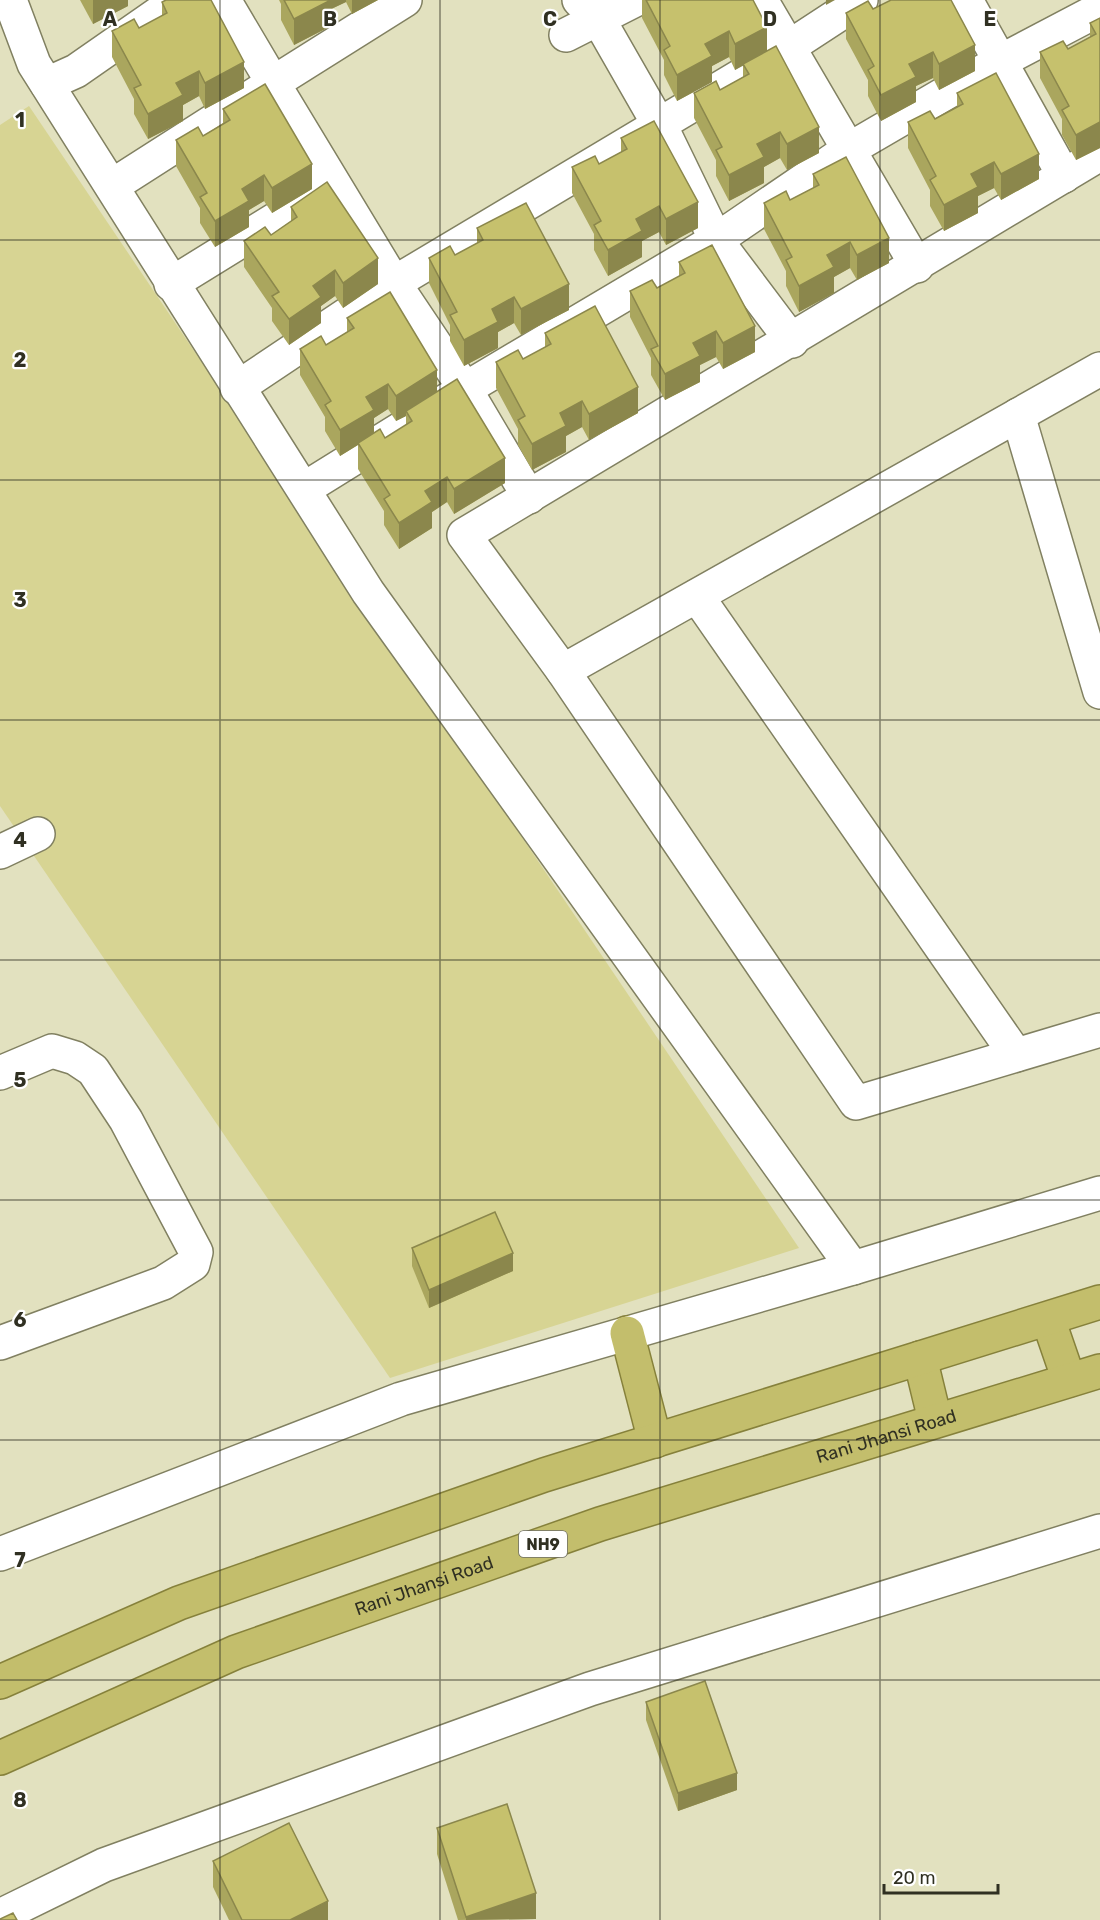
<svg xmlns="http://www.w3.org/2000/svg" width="1100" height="1920" font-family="Rubik,sans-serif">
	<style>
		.green { fill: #d7d493 }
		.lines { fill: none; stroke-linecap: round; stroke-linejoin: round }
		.minor-casing { stroke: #818061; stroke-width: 36 }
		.trunk-casing { stroke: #86813b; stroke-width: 36 }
		.minor { stroke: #fff; stroke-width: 33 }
		.trunk { stroke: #c3be6c; stroke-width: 33 }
		.wall { fill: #aaa65e; fill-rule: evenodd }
		.shaded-wall { fill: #8b874c }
		.building { fill: #c6c16d; stroke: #8b874c; stroke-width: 1.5 }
		.grid { fill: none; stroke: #303022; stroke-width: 1.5; stroke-opacity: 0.55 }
		.labels { text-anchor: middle; stroke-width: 4.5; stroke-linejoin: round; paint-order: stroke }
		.shield { fill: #fff; stroke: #6e6e64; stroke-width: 1.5 }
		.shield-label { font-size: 16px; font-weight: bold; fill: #303022 }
		.street-label { font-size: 18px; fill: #303022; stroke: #fff }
		.grid-label { font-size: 20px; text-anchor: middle; font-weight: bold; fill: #303022; stroke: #fff; stroke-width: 4.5; stroke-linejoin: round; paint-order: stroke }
	</style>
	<rect width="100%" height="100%" fill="#e2e1bf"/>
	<!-- green -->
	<polygon class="green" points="29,106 799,1248 390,1378 0,806 0,125"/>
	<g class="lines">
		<defs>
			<g id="minor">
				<polyline points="405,0 273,83 394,283 465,389 529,497"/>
				<polyline points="579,0 599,20 666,137 716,240 792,341"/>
				<polyline points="761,0 917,266"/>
				<polyline points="966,0 1064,176"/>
				<polyline points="566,35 635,0"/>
				<polyline points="47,84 76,71 178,0"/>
				<polyline points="1100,154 464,535 563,671 856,1103 1100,1030"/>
				<polyline points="112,186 273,83 224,0"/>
				<polyline points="171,284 328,187"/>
				<polyline points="237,388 394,283 789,47 861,0"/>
				<polyline points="1018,415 1100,692"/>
				<polyline points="304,489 465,389 716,240 848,150 999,62 1100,9"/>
				<polyline points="697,596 1016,1055"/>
				<polyline points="563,671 1100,369"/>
				<polyline points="0,852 38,834"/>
				<polyline points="0,1073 52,1051 75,1058 93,1070 126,1120 196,1252 193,1264 163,1283 0,1343"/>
				<polyline points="853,1268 1100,1193"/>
				<polyline points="0,1554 401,1399 853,1268 368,592 34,64 10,0"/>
				<polyline points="0,1916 104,1865 590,1689 1100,1531"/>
			</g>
			<g id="trunk">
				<polyline points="1048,1319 1069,1380"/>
				<polyline points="627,1333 655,1441"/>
				<polyline points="920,1358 935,1420"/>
				<polyline points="0,1682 179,1603 544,1475 1100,1302"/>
				<path id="s1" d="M0,1758L236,1652L600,1524L1100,1371"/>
			</g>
		</defs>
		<!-- minor casing -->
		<use href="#minor" class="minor-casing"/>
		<!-- trunk casing -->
		<use href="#trunk" class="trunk-casing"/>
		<!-- minor -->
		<use href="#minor" class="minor"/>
		<!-- trunk -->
		<use href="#trunk" class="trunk"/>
	</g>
	<!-- wall -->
	<g class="wall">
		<polygon points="80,0 128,0 128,6 93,24"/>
		<polygon points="279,0 378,0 352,14 346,2 329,10 329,27 294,45 281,20 281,4"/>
		<polygon points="642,0 753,0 767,51 819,153 787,170 780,158 764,167 764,183 729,201 716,176 716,160 694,118 694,93 720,90 743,77 743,65 735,70 729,57 712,66 712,82 677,101 664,75 664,60 642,18"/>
		<polygon points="162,2 244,88 205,109 199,96 183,105 183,121 148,139 134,114 134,99 112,57 112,31 139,28 162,16"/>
		<polygon points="873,9 975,71 939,90 933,78 916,86 916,102 881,121 868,96 868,80 846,39 846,13"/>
		<polygon points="1100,18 1100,148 1076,160 1062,135 1062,119 1040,78 1040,52 1068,49 1090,37 1090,23"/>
		<polygon points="957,93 1039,179 1001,200 994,188 978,196 978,213 944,231 930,206 930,190 908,148 908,122 935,119 957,107"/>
		<polygon points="223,109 312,189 272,213 264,201 249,210 249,227 215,247 200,223 200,208 176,166 176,140 203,136 223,123"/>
		<polygon points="621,138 698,228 666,245 659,232 642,241 642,257 608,276 594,250 594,234 572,193 572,167 599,164 621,152"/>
		<polygon points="813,174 889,263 857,280 850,268 834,277 834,293 799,312 786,286 786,271 764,229 764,203 790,200 813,188"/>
		<polygon points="291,207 378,284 343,308 335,296 321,306 321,323 289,345 272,321 272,308 244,267 244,241 271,235 291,221"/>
		<polygon points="477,228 569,310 521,335 514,323 498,332 498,348 464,366 450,341 450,325 429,283 429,258 455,255 477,243"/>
		<polygon points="679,262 755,352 723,369 716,357 700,365 700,382 665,400 651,375 651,358 630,317 630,291 657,288 679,277"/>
		<path d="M347,318L437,391L505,483L454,514L447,502L432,512V528L399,549L384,525V511L358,469V445L340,456L325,431V417L300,375V349L326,345L347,332ZM388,409L396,421L406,416V425L385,438L374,433V418Z"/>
		<polygon points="545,333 638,413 589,440 582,427 566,436 566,452 532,470 518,445 518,429 496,388 496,362 523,359 545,347"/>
		<polygon points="412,1248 513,1271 429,1308 412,1266"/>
		<polygon points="646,1702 737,1790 678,1811 646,1720"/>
		<polygon points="437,1828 536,1919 458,1920 437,1854"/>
		<polygon points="213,1861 328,1920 229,1920 213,1887"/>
	</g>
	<!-- shaded-wall -->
	<g class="shaded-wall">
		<polygon points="93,0 128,0 128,6 93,24"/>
		<polygon points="322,0 346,0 346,2 329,10 329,27 294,45 294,19"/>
		<polygon points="352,0 378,0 352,14"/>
		<polygon points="826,0 835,0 826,5"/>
		<polygon points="767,27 767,53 735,70 735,44"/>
		<polygon points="729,31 729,57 712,66 712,82 677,101 677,75 705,44"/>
		<polygon points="975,45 975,71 939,90 939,64"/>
		<polygon points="933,52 933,78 916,86 916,102 881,121 881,95 909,64"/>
		<polygon points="244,62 244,88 205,109 205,83"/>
		<polygon points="199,71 199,96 183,105 183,121 148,139 148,114 176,83"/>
		<polygon points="1100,122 1100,148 1076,160 1076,135"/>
		<polygon points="819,127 819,153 787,170 787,144"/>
		<polygon points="780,132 780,158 764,167 764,183 729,201 729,175 757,144"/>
		<polygon points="1039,154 1039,179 1001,200 1001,174"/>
		<polygon points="994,162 994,188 978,196 978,213 944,231 944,205 971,174"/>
		<polygon points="312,164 312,189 272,213 272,188"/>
		<polygon points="264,175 264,201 249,210 249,227 215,247 215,221 242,189"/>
		<polygon points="698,202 698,228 666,245 666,219"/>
		<polygon points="659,206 659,232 642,241 642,257 608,276 608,250 636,219"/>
		<polygon points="889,238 889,263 857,280 857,255"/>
		<polygon points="850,242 850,268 834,277 834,293 799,312 799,286 827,255"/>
		<polygon points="378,258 378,284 343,308 343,283"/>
		<polygon points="335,270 335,296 321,306 321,323 289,345 289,319 313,286"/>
		<polygon points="569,284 569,310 521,335 521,309"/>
		<polygon points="514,297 514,323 498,332 498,348 464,366 464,340 492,309"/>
		<polygon points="755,326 755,352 723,369 723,343"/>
		<polygon points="716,331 716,357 700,365 700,382 665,400 665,374 693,343"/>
		<polygon points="437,370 437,396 406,411 406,416 396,421 396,396"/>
		<polygon points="388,384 388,409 374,418 374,435 340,456 340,430 366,397"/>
		<polygon points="638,387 638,413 589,440 589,414"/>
		<polygon points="582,401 582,427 566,436 566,452 532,470 532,444 560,413"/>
		<polygon points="505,458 505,483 454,514 454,489"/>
		<polygon points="447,477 447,502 432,512 432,528 399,549 399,523 425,491"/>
		<polygon points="513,1253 513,1271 429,1308 429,1290"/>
		<polygon points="737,1773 737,1790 678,1811 678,1793"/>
		<polygon points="536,1893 536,1919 466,1920 466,1917"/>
		<polygon points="328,1901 328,1920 290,1920"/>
	</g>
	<!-- building -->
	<g class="building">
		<polygon points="166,0 211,0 244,62 205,83 199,71 176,83 183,95 148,114 134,88 141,85 112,31 134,19 139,28 167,13 162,2"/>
		<polygon points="284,0 329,0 329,1 294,19"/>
		<polygon points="646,0 753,0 767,27 735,44 729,31 705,44 712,56 677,75 664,50 670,46"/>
		<polygon points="891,0 951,0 975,45 939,64 933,52 909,64 916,77 881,95 868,70 874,66 846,13 868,1 873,9"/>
		<polygon points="1100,18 1100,122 1076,135 1062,110 1069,106 1040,52 1063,41 1068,49 1096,34 1090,23"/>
		<polygon points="776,46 819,127 787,144 780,132 757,144 764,157 729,175 716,150 722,147 694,93 716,81 720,90 749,74 743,64"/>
		<polygon points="996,73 1039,154 1001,174 994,162 971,174 978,187 944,205 930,180 936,176 908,122 930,111 935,119 963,104 957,93"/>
		<polygon points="265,84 312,164 272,188 264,175 242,189 249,201 215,221 200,197 207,193 176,140 198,127 203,136 230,120 223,109"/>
		<polygon points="654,121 698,202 666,219 659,206 636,219 642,231 608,250 594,225 601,221 572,167 595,156 599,164 627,149 621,138"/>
		<polygon points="846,157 889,238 857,255 850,242 827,255 834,267 799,286 786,260 792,257 764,203 786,191 790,200 819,185 813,174"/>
		<polygon points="327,182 378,258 343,283 335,270 313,286 321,297 289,319 272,296 279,292 244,241 265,227 271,235 297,217 291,207"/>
		<polygon points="526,203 569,284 521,309 514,297 492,309 498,322 464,340 450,315 457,312 429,258 450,246 455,255 483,240 477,228"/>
		<polygon points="712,245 755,326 723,343 716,331 693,343 700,356 665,374 651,349 658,346 630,291 652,280 657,288 685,273 679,262"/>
		<polygon points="390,292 437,370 396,396 388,384 366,397 374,410 340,430 325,405 331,401 300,349 321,336 326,345 354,328 347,318"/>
		<polygon points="595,306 638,387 589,414 582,401 560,413 566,426 532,444 518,420 525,416 496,362 518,350 523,359 551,344 545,333"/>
		<polygon points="457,379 505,458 454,489 447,477 425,491 432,502 399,523 384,499 390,495 358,443 380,429 385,438 412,421 406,411"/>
		<polygon points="495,1212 513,1253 429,1290 412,1248"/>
		<polygon points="705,1681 737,1773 678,1793 646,1702"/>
		<polygon points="507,1804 536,1893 466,1917 437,1828"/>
		<polygon points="289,1823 328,1901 290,1920 242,1920 213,1861"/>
		<polygon points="13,1913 17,1920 0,1920 0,1919"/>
	</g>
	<!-- grid -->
	<path class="grid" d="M220,0V1920M440,0V1920M660,0V1920M880,0V1920M0,240H1100M0,480H1100M0,720H1100M0,960H1100M0,1200H1100M0,1440H1100M0,1680H1100"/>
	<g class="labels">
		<!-- shield labels -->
		<rect class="shield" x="519" y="1531" width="48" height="26" rx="4.5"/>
		<g class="shield-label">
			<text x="543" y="1550">NH9</text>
		</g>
		<!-- street labels -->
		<g class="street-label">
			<text dy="6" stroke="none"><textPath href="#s1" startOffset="944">Rani Jhansi Road</textPath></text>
			<text dy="6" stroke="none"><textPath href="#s1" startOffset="458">Rani Jhansi Road</textPath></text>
		</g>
	</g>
	<g class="grid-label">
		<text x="110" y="26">A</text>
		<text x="330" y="26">B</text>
		<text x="550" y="26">C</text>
		<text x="770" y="26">D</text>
		<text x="990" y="26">E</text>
		<text x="20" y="127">1</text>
		<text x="20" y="367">2</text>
		<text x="20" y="607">3</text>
		<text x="20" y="847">4</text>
		<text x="20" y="1087">5</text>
		<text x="20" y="1327">6</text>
		<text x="20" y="1567">7</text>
		<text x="20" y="1807">8</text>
	</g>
	<!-- scale -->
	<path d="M884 1884v9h114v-9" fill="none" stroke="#303022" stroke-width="3"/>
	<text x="893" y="1884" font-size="18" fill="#303022" stroke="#ffffff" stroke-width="4.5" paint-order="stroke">20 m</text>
</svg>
